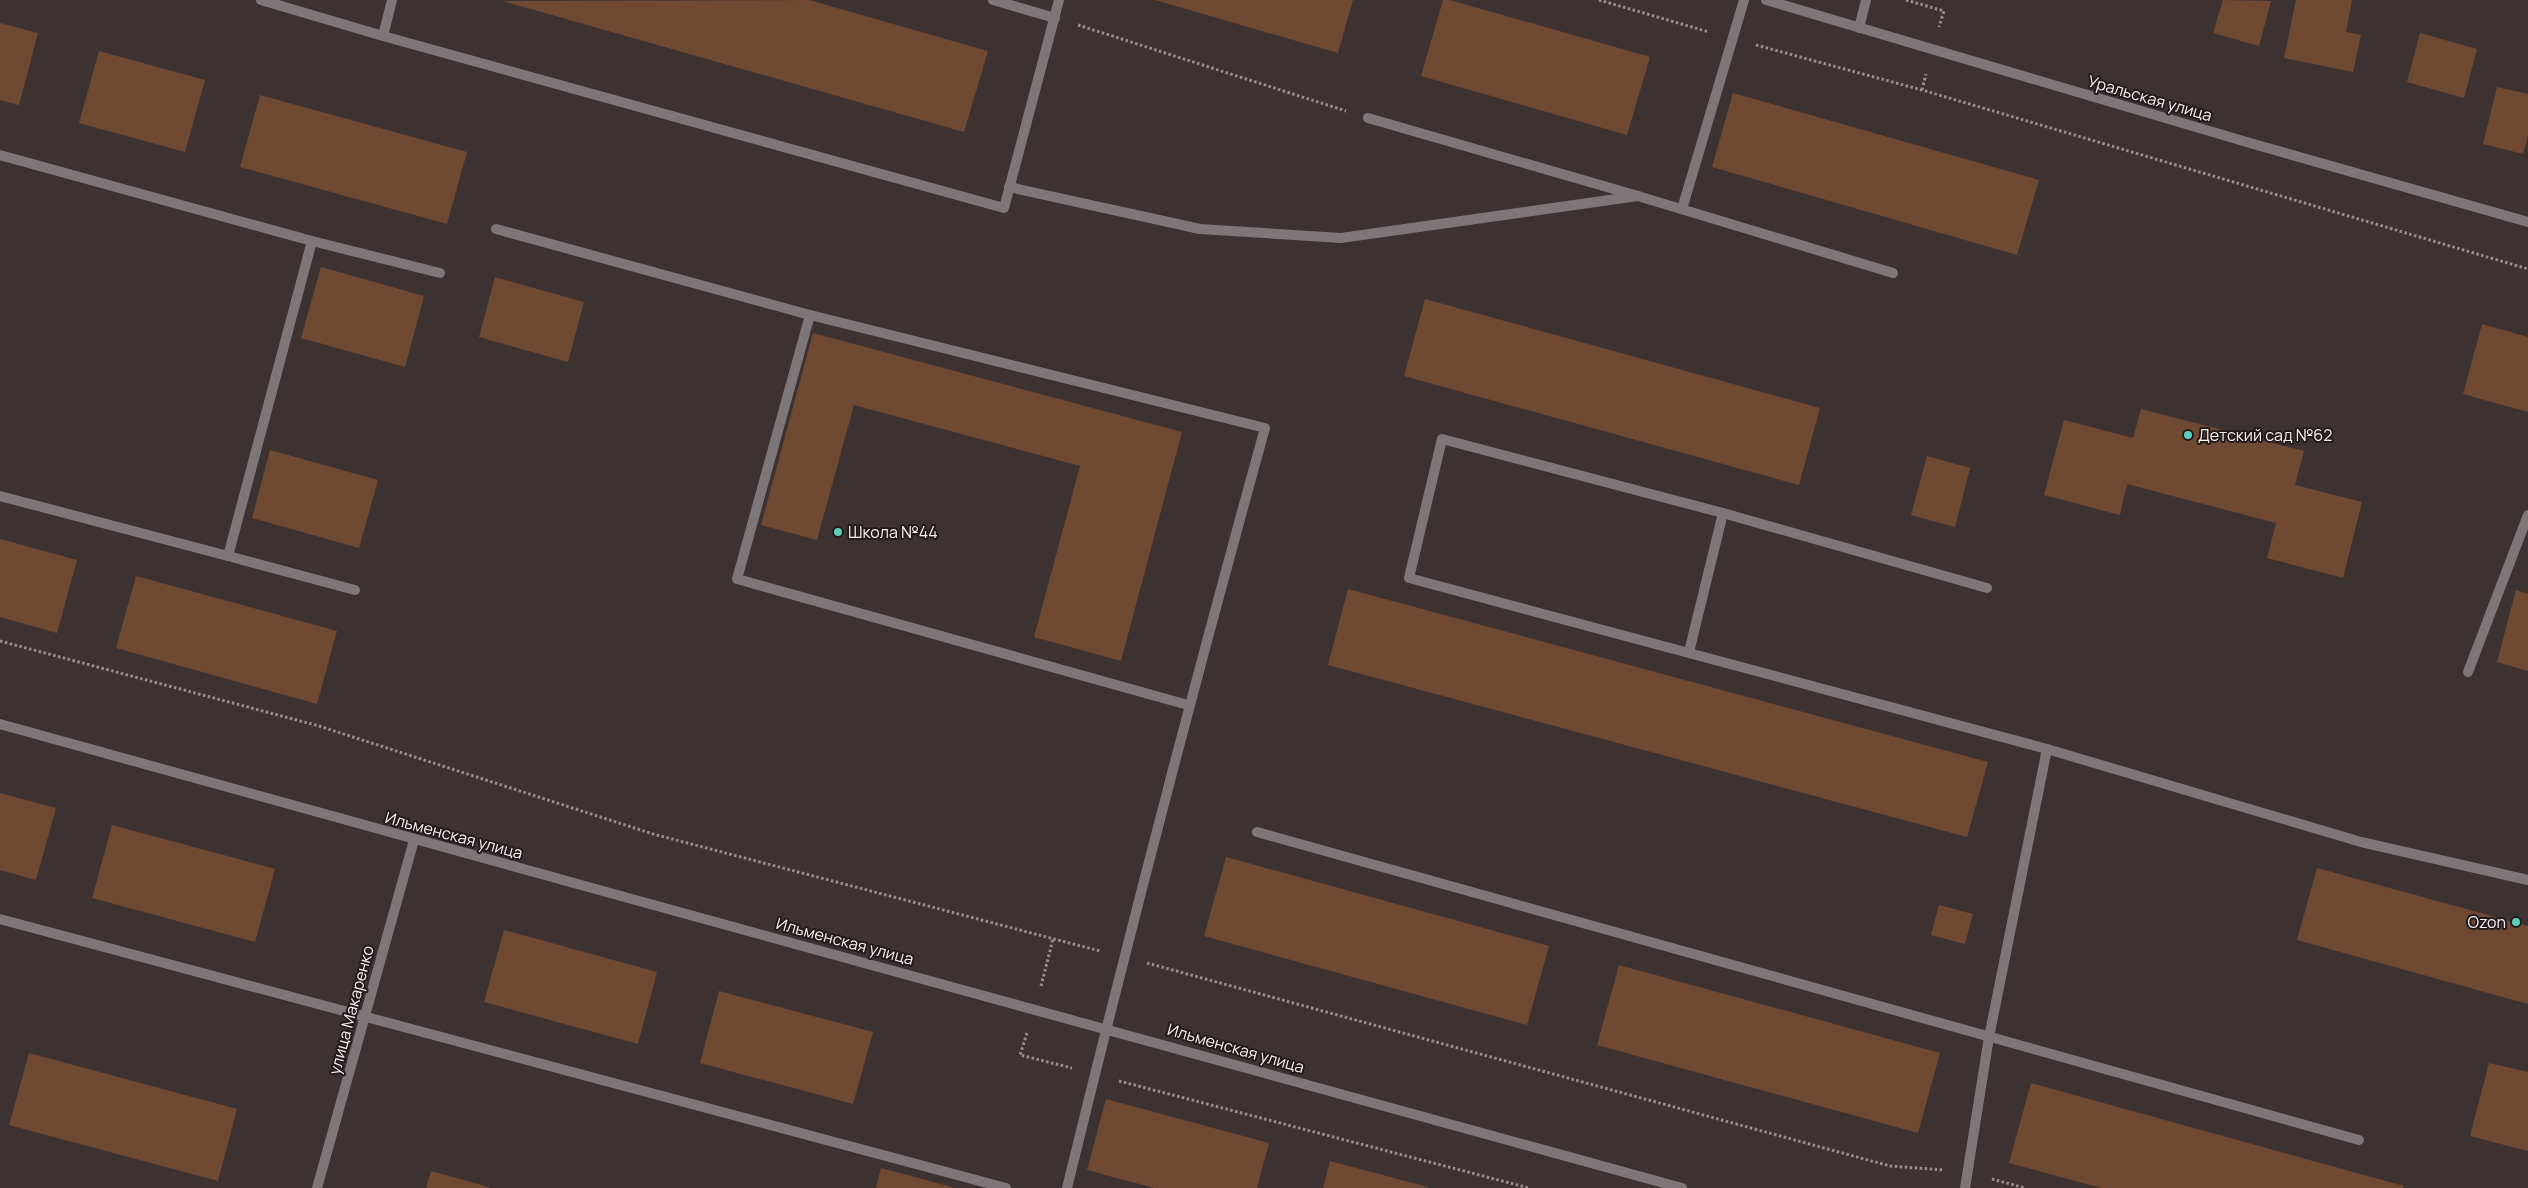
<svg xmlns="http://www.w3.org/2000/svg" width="2528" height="1188" font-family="Manrope,sans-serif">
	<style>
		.building { fill: #704932 }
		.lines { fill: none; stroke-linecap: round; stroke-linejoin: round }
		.path { stroke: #998f8f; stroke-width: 3; stroke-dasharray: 2.5 2.5; stroke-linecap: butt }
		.service { stroke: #7d777a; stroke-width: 10 }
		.minor { stroke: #7d777a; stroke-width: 10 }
		.tertiary { stroke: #7d777a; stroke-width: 10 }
		.poi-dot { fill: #5dceb9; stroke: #211b1b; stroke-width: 2 }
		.labels { text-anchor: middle; stroke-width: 4; stroke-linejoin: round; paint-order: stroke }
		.street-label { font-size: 16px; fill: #f9f1f1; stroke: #211b1b }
		.poi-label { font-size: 16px; fill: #f9f1f1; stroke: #211b1b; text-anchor: start }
	</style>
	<rect width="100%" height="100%" fill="#3d3232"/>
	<!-- building -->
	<g class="building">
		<polygon points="809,0 988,51 964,132 503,1"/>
		<polygon points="1155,0 1353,0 1338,53"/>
		<polygon points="1443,0 1450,0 1650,57 1627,135 1421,76"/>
		<polygon points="2223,0 2271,1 2259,46 2213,33"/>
		<polygon points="2296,0 2352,0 2346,32 2361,35 2353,72 2284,58"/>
		<polygon points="0,23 38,33 19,105 0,100"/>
		<polygon points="2420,33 2477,49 2464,98 2407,82"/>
		<polygon points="99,51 205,80 185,152 79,123"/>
		<polygon points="2497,87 2528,94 2528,135 2523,154 2483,144"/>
		<polygon points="1733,93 2039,180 2017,255 1712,167"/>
		<polygon points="260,95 467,152 447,224 240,167"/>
		<polygon points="321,267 424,296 405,367 301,338"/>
		<polygon points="495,277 584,302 568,362 479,337"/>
		<polygon points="1425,299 1820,408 1799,485 1404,376"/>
		<polygon points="2482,324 2528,337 2528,412 2463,394"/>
		<polygon points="813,333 1182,432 1121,661 1034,637 1080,466 854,405 817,540 761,525"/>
		<polygon points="2141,409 2304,451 2295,485 2362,502 2343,578 2267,558 2276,523 2127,484 2120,515 2044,495 2064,420 2133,438"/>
		<polygon points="270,450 378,480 359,548 252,518"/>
		<polygon points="1927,456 1970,468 1955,527 1911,515"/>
		<polygon points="0,539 77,560 57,633 0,617"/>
		<polygon points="136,576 337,631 317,704 116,648"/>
		<polygon points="1348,589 1988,762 1967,837 1328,665"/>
		<polygon points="2516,590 2528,594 2528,671 2497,662"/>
		<polygon points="0,793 56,808 36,880 0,870"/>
		<polygon points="112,825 275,869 255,942 92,898"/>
		<polygon points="1226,857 1549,946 1527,1025 1204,936"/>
		<polygon points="2317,868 2528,926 2528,1004 2297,940"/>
		<polygon points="1939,905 1973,914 1965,944 1931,935"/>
		<polygon points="504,930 657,972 638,1044 484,1002"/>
		<polygon points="1619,965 1940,1053 1918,1133 1597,1045"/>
		<polygon points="719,991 873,1032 853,1104 700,1063"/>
		<polygon points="29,1053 237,1109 218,1181 9,1125"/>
		<polygon points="2489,1063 2528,1072 2528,1151 2470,1136"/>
		<polygon points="2031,1083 2404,1186 2403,1188 2101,1188 2009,1163"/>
		<polygon points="1106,1099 1269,1143 1257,1188 1154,1188 1087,1170"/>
		<polygon points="1330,1161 1428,1187 1428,1188 1323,1188"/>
		<polygon points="881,1168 952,1187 952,1188 876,1188"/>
		<polygon points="431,1171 489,1187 489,1188 426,1188"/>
	</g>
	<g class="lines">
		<!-- path -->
		<g class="path">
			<polyline points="1599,0 1709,32"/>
			<polyline points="1906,0 1944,11 1939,27"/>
			<polyline points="1078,25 1346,111"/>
			<polyline points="1756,45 1922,90 2528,269"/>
			<polyline points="1922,90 1926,74"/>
			<polyline points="0,641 319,726 653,834 1100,951"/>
			<polyline points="1147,963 1890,1166 1944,1170"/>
			<polyline points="1041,986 1053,939"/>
			<polyline points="1027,1033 1020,1055 1072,1068"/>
			<polyline points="1119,1081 1529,1188"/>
			<polyline points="1992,1179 2025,1188"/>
		</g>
		<!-- service -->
		<g class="service">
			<polyline points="261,0 383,36 1004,208 1059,0"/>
			<polyline points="993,0 1055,18"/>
			<polyline points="383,36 392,0"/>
			<polyline points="1368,118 1638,196 1893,273"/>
			<polyline points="0,155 312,241 228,556 0,496"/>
			<polyline points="1009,187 1200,229 1341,238 1638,196"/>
			<polyline points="1682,209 1744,0"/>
			<polyline points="496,229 810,315"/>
			<polyline points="312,241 440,273"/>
			<polyline points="228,556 355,590"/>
			<polyline points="1987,588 1723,513 1442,439 1409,578 2047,749 2361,842 2528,880"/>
			<polyline points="1689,652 1723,513"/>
			<polyline points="2468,672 2528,515"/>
			<polyline points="1257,832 2359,1140"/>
			<polyline points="0,919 1006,1188"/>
			<path d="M1067,1188C1129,934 1195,681 1265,428L810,315L737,579L1188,705"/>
			<polyline points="1965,1188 1989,1037 2047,749"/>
		</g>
		<!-- minor -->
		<g class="minor">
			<polyline points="1859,28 1866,0"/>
			<path d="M0,724C560,881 1122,1032 1682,1188"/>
			<polyline points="317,1188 414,840"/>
		</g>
		<!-- tertiary -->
		<polyline class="tertiary" points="1766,0 2250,143 2528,222"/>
	</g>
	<!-- markers -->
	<g class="poi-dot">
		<circle cx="2188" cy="435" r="5"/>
		<circle cx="838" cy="532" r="5"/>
		<circle cx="2516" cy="922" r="5"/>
	</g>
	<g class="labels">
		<!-- street labels -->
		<g class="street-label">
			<text transform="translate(2150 98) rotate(16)" y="6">Уральская улица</text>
			<text transform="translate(454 835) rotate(15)" y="6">Ильменская улица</text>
			<text transform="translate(845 941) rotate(15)" y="6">Ильменская улица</text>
			<text transform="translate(351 1010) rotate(-75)" y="6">улица Макаренко</text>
			<text transform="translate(1236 1048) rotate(16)" y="6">Ильменская улица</text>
		</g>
		<!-- poi labels -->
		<g class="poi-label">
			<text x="2198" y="441">Детский сад №62</text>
			<text x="848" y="538">Школа №44</text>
			<text x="2506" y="928" text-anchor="end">Ozon</text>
		</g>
	</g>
</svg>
